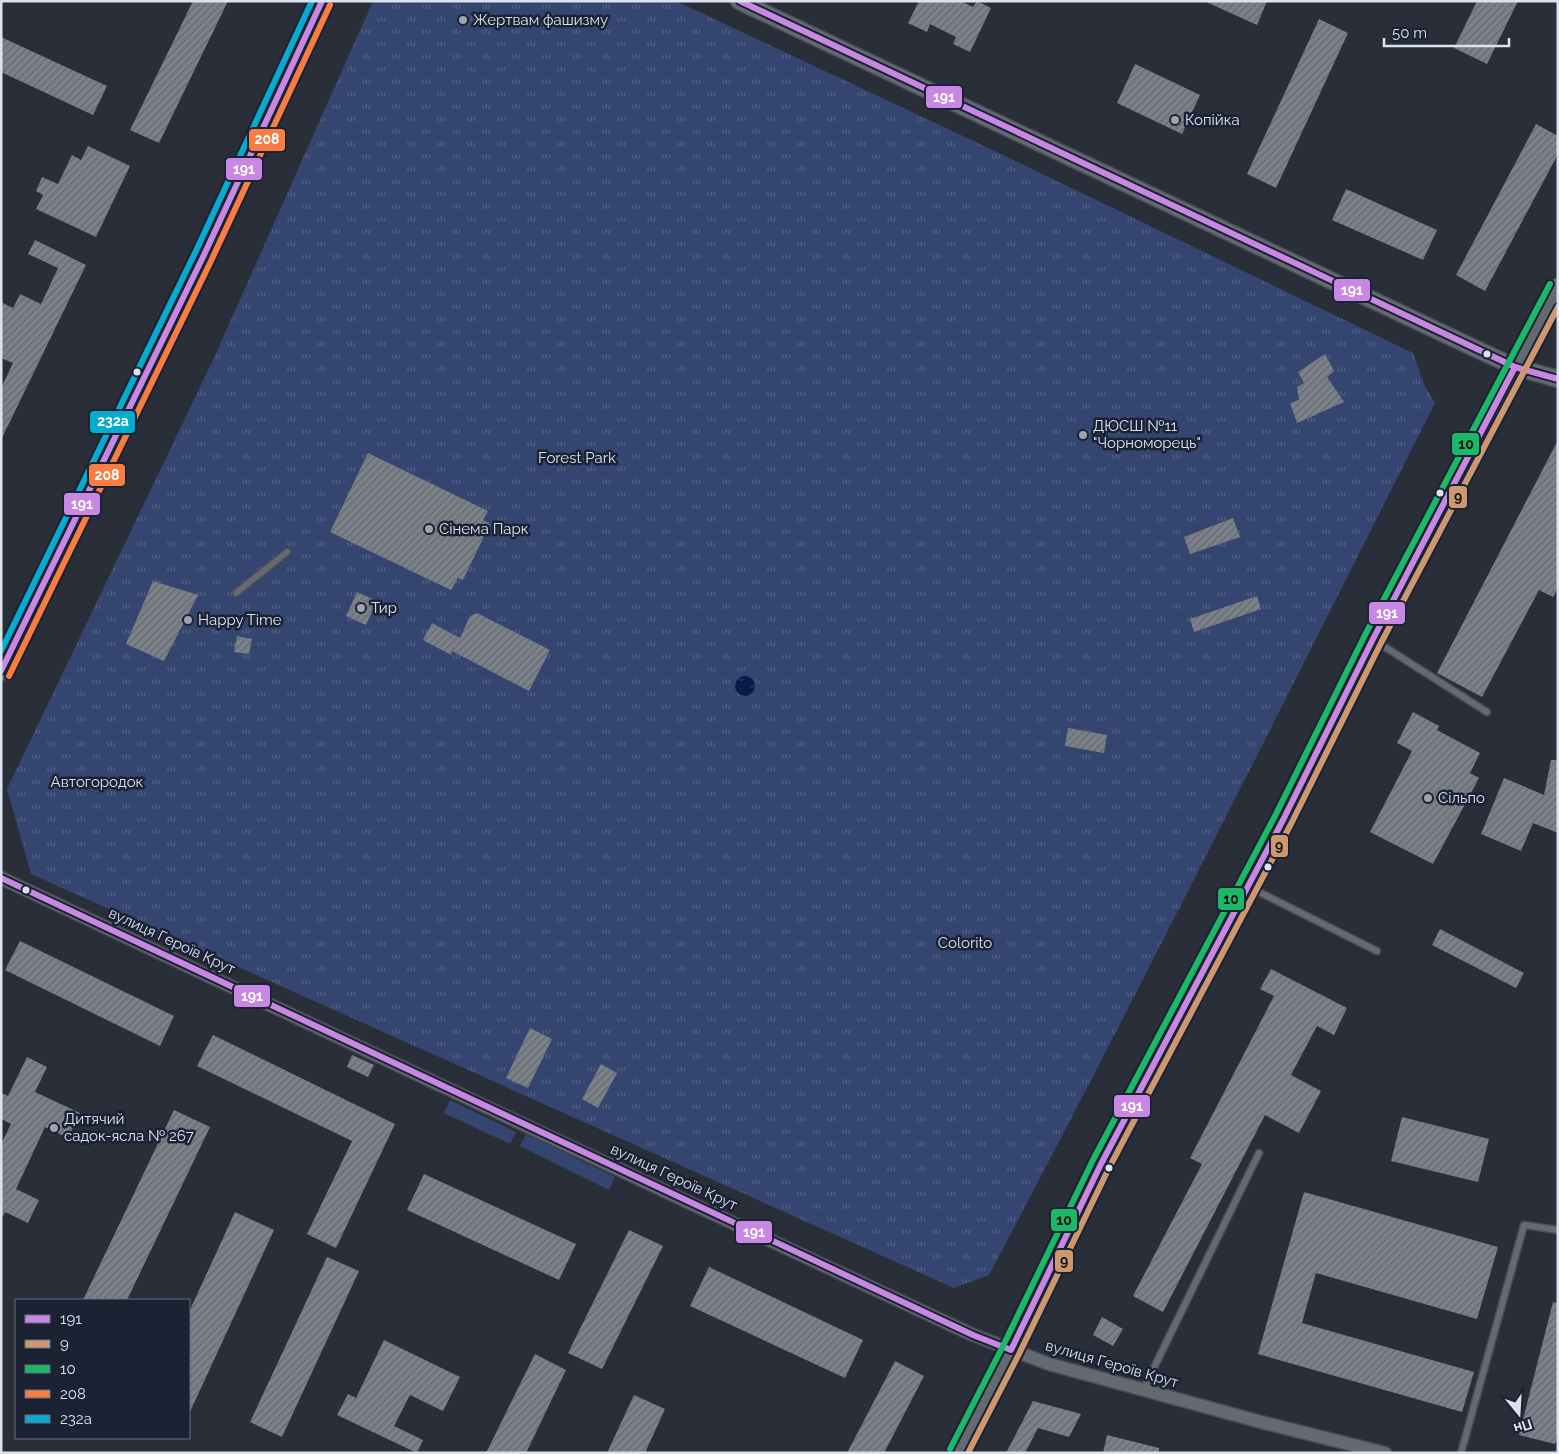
<svg xmlns="http://www.w3.org/2000/svg" width="1559" height="1454" font-family="Raleway,sans-serif">
	<style>
		.grass { fill: #34466f }
		.park { fill: url(#park-tufts) }
		.water { fill: url(#water-ripples) }
		.building { fill: url(#building-hatch) }
		.lines { fill: none; stroke-linecap: round; stroke-linejoin: round }
		.service-casing { stroke: #484b54; stroke-width: 9 }
		.minor-casing { stroke: #484b54; stroke-width: 15 }
		.tertiary-casing { stroke: #484b54; stroke-width: 19 }
		.secondary-casing { stroke: #484b54; stroke-width: 21 }
		.service { stroke: #656971; stroke-width: 6 }
		.minor { stroke: #656971; stroke-width: 12 }
		.tertiary { stroke: #656971; stroke-width: 16 }
		.secondary { stroke: #656971; stroke-width: 19 }
		.bus-1-casing { stroke: #1a2234; stroke-width: 10 }
		.bus-2-casing { stroke: #1a2234; stroke-width: 10 }
		.bus-3-casing { stroke: #1a2234; stroke-width: 10 }
		.bus-4-casing { stroke: #1a2234; stroke-width: 10 }
		.bus-5-casing { stroke: #1a2234; stroke-width: 10 }
		.bus-1 { stroke: #c787e3; stroke-width: 6 }
		.bus-2 { stroke: #cd976f; stroke-width: 6 }
		.bus-3 { stroke: #1ab867; stroke-width: 6 }
		.bus-4 { stroke: #f77d43; stroke-width: 6 }
		.bus-5 { stroke: #06acd0; stroke-width: 6 }
		.poi-dot { fill: #9ea3ae; stroke: #1a2234; stroke-width: 2 }
		.bus-dot { fill: #dce2ee; stroke: #1a2234; stroke-width: 2 }
		.labels { text-anchor: middle; stroke-width: 5; stroke-linejoin: round; paint-order: stroke }
		.poi-label { font-size: 15px; fill: #dce2ee; stroke: #1a2234; text-anchor: start }
		.park-label { font-size: 15px; fill: #d7e0f1; stroke: #1a2234 }
		.street-label { font-size: 15px; fill: #dce2ee; stroke: #1a2234 }
		.line-badge { stroke: #1a2234; stroke-width: 2 }
		.badge-label { font-size: 14px; text-anchor: middle; font-weight: bold; fill: #fff }
		.pale-badge-label { font-size: 14px; text-anchor: middle; font-weight: bold; fill: #111 }
	</style>
	<defs>
		<pattern id="park-tufts" width="24" height="20" patternUnits="userSpaceOnUse" patternTransform="scale(1.25)"><rect width="24" height="20" fill="#34466f"/><path d="M3 7l-1-3M5 7V3M7 7l1-3M15 17l-1-3M17 17v-4M19 17l1-3" fill="none" stroke="#516084"/></pattern>
		<pattern id="water-ripples" width="26" height="14" patternUnits="userSpaceOnUse" patternTransform="scale(1.25)"><rect width="26" height="14" fill="#081a48"/><path d="M2 4q2-2 4 0t4 0M15 11q2-2 4 0t4 0" fill="none" stroke="#2b3b63"/></pattern>
		<pattern id="building-hatch" width="6" height="6" patternUnits="userSpaceOnUse" patternTransform="scale(1.25)"><rect width="6" height="6" fill="#7c8089"/><path d="M-1 1l2-2M0 6l6-6M5 7l2-2" fill="none" stroke="#65686f"/></pattern>
	</defs>
	<rect width="100%" height="100%" fill="#2a2e38"/>
	<!-- grass -->
	<g class="grass">
		<polygon points="450,1100 516,1132 510,1144 444,1113"/>
		<polygon points="526,1134 615,1177 609,1190 520,1146"/>
	</g>
	<!-- park -->
	<path class="park" d="M373,1H676L1001,154L1413,353L1424,384L1435,403C1288,694 1142,986 989,1275L954,1288L31,874L7,789L214,358Z"/>
	<!-- water -->
	<circle class="water" cx="745" cy="686" r="10"/>
	<!-- building -->
	<g class="building">
		<polygon points="193,1 228,1 159,143 130,130"/>
		<polygon points="919,1 961,1 973,7 977,1 991,8 970,52 953,44 956,37 930,24 927,32 908,23"/>
		<polygon points="1204,1 1267,1 1257,25"/>
		<polygon points="1477,1 1518,1 1487,64 1454,48"/>
		<polygon points="1319,19 1348,33 1276,188 1247,174"/>
		<polygon points="1,37 107,86 93,115 1,72"/>
		<polygon points="1135,64 1200,95 1182,134 1117,103"/>
		<polygon points="1536,124 1558,136 1558,154 1485,291 1456,275"/>
		<polygon points="88,146 130,166 96,237 36,209 43,195 36,191 42,177 58,184 72,155 81,160"/>
		<polygon points="1346,189 1437,230 1423,260 1332,220"/>
		<polygon points="35,240 86,265 1,440 1,388 13,363 1,358 1,302 13,308 20,294 41,304 58,268 28,254"/>
		<polygon points="1325,354 1334,371 1327,377 1344,402 1297,423 1290,403 1299,400 1297,387 1304,383 1298,372"/>
		<polygon points="1558,440 1558,588 1553,597 1539,590 1482,697 1437,673"/>
		<polygon points="368,453 488,511 483,520 490,524 463,580 458,578 451,590 330,532"/>
		<polygon points="1233,518 1240,537 1190,554 1184,537"/>
		<polygon points="153,581 198,595 164,661 126,644"/>
		<polygon points="357,592 377,601 366,625 346,616"/>
		<polygon points="1257,596 1261,609 1194,632 1190,619"/>
		<polygon points="477,613 550,650 529,691 452,651 451,655 423,640 432,623 460,638 470,616"/>
		<polygon points="237,636 252,639 249,654 234,652"/>
		<polygon points="1413,712 1439,726 1437,730 1480,753 1470,773 1479,778 1433,864 1370,832 1412,751 1397,743"/>
		<polygon points="1068,728 1107,735 1104,753 1065,746"/>
		<polygon points="1551,760 1558,760 1558,833 1533,823 1521,851 1481,834 1504,778 1544,795"/>
		<polygon points="1440,929 1524,973 1516,988 1432,945"/>
		<polygon points="20,941 174,1016 160,1046 5,970"/>
		<polygon points="1271,969 1347,1008 1334,1035 1317,1026 1291,1075 1321,1091 1299,1133 1265,1115 1163,1312 1133,1296 1202,1164 1190,1158 1274,996 1260,989"/>
		<polygon points="530,1028 552,1039 528,1088 506,1078"/>
		<polygon points="213,1035 395,1124 336,1248 307,1234 352,1141 197,1066"/>
		<polygon points="352,1055 374,1065 368,1077 347,1067"/>
		<polygon points="27,1057 47,1067 35,1092 80,1113 68,1138 45,1127 16,1189 39,1200 28,1223 5,1212 1,1219 1,1144 11,1124 1,1119 1,1093 8,1096"/>
		<polygon points="601,1064 617,1073 598,1108 582,1099"/>
		<polygon points="174,1110 210,1127 127,1300 83,1300"/>
		<polygon points="1402,1117 1489,1139 1478,1182 1391,1161"/>
		<polygon points="424,1174 576,1244 559,1280 407,1210"/>
		<polygon points="1304,1192 1498,1247 1477,1319 1316,1273 1302,1323 1474,1372 1462,1412 1258,1354"/>
		<polygon points="235,1212 274,1230 189,1414 189,1312"/>
		<polygon points="629,1230 663,1246 602,1369 568,1353"/>
		<polygon points="327,1257 359,1271 282,1437 250,1422"/>
		<polygon points="709,1267 863,1340 845,1378 690,1306"/>
		<polygon points="1553,1302 1558,1303 1558,1435 1555,1444 1519,1435"/>
		<polygon points="1102,1317 1123,1329 1113,1346 1093,1335"/>
		<polygon points="384,1340 460,1377 443,1411 410,1395 394,1426 423,1440 417,1453 337,1415 348,1394 356,1398"/>
		<polygon points="535,1354 566,1370 526,1453 486,1453"/>
		<polygon points="895,1361 924,1376 884,1453 847,1453"/>
		<polygon points="634,1395 665,1409 645,1453 607,1453"/>
		<polygon points="1033,1401 1081,1414 1069,1437 1038,1428 1025,1453 1006,1453"/>
		<polygon points="1107,1435 1159,1448 1159,1453 1103,1453"/>
	</g>
	<g class="lines">
		<defs>
			<g id="service">
				<polyline points="236,593 287,552"/>
				<polyline points="1374,640 1487,712"/>
				<polyline points="1249,887 1377,951"/>
				<polyline points="1143,1390 1259,1153"/>
				<polyline points="1461,1453 1524,1225 1558,1230"/>
			</g>
			<polyline id="minor" points="1,878 688,1202 973,1335 1049,1364 1261,1422 1385,1453"/>
			<g id="tertiary">
				<polyline points="739,1 1472,347 1515,367 1558,379"/>
				<polyline points="1,672 203,257 322,1"/>
			</g>
			<polyline id="secondary" points="958,1453 1011,1350 1101,1164 1283,820 1373,639 1558,288"/>
		</defs>
		<!-- service casing -->
		<use href="#service" class="service-casing"/>
		<!-- minor casing -->
		<use href="#minor" class="minor-casing"/>
		<!-- tertiary casing -->
		<use href="#tertiary" class="tertiary-casing"/>
		<!-- secondary casing -->
		<use href="#secondary" class="secondary-casing"/>
		<!-- service -->
		<use href="#service" class="service"/>
		<!-- minor -->
		<use href="#minor" class="minor"/>
		<!-- tertiary -->
		<use href="#tertiary" class="tertiary"/>
		<!-- secondary -->
		<use href="#secondary" class="secondary"/>
		<defs>
			<g id="bus-1">
				<polyline points="740,1 1515,367 1558,379"/>
				<polyline points="1,671 203,257 322,1"/>
				<polyline points="1,878 973,1335 1011,1350 1101,1164 1283,820 1373,639 1515,367"/>
			</g>
			<polyline id="bus-2" points="968,1453 1019,1354 1109,1168 1291,824 1381,643 1558,307"/>
			<polyline id="bus-3" points="950,1449 1003,1346 1093,1160 1275,816 1365,635 1550,284"/>
			<polyline id="bus-4" points="9,676 211,261 330,5"/>
			<polyline id="bus-5" points="1,651 195,253 312,1"/>
		</defs>
		<!-- bus-1 casing -->
		<use href="#bus-1" class="bus-1-casing"/>
		<!-- bus-2 casing -->
		<use href="#bus-2" class="bus-2-casing"/>
		<!-- bus-3 casing -->
		<use href="#bus-3" class="bus-3-casing"/>
		<!-- bus-4 casing -->
		<use href="#bus-4" class="bus-4-casing"/>
		<!-- bus-5 casing -->
		<use href="#bus-5" class="bus-5-casing"/>
		<!-- bus-1 -->
		<use href="#bus-1" class="bus-1"/>
		<!-- bus-2 -->
		<use href="#bus-2" class="bus-2"/>
		<!-- bus-3 -->
		<use href="#bus-3" class="bus-3"/>
		<!-- bus-4 -->
		<use href="#bus-4" class="bus-4"/>
		<!-- bus-5 -->
		<use href="#bus-5" class="bus-5"/>
	</g>
	<!-- markers -->
	<g class="poi-dot">
		<circle cx="463" cy="20" r="5"/>
		<circle cx="1175" cy="120" r="5"/>
		<circle cx="1083" cy="435" r="5"/>
		<circle cx="429" cy="529" r="5"/>
		<circle cx="361" cy="608" r="5"/>
		<circle cx="188" cy="620" r="5"/>
		<circle cx="1428" cy="798" r="5"/>
		<circle cx="54" cy="1128" r="5"/>
	</g>
	<g class="bus-dot">
		<circle cx="1487" cy="354" r="4.5"/>
		<circle cx="137" cy="372" r="4.5"/>
		<circle cx="1440" cy="493" r="4.5"/>
		<circle cx="1268" cy="867" r="4.5"/>
		<circle cx="26" cy="890" r="4.5"/>
		<circle cx="1109" cy="1168" r="4.5"/>
	</g>
	<g class="labels">
		<!-- poi labels -->
		<g class="poi-label">
			<text x="473" y="25">Жертвам фашизму</text>
			<text x="1185" y="125">Копійка</text>
			<text x="1093" y="431">ДЮСШ №11<tspan x="1093" dy="17">"Чорноморець"</tspan></text>
			<text x="439" y="534">Сінема Парк</text>
			<text x="371" y="613">Тир</text>
			<text x="198" y="625">Happy Time</text>
			<text x="1438" y="803">Сільпо</text>
			<text x="64" y="1124">Дитячий<tspan x="64" dy="17">садок-ясла № 267</tspan></text>
		</g>
		<!-- park labels -->
		<g class="park-label">
			<text x="577" y="463">Forest Park</text>
			<text x="97" y="787">Автогородок</text>
			<text x="965" y="948">Colorito</text>
		</g>
		<!-- street labels -->
		<g class="street-label">
			<text transform="translate(172 941) rotate(25)" y="5">вулиця Героїв Крут</text>
			<text transform="translate(674 1177) rotate(25)" y="5">вулиця Героїв Крут</text>
			<text transform="translate(1112 1364) rotate(16)" y="5">вулиця Героїв Крут</text>
		</g>
	</g>
	<g class="line-badge">
		<rect x="925" y="85" width="38" height="24" rx="5" fill="#c787e3"/>
		<rect x="248" y="128" width="38" height="24" rx="5" fill="#f77d43"/>
		<rect x="225" y="157" width="38" height="24" rx="5" fill="#c787e3"/>
		<rect x="1333" y="278" width="38" height="24" rx="5" fill="#c787e3"/>
		<rect x="89" y="410" width="47" height="24" rx="5" fill="#06acd0"/>
		<rect x="1451" y="432" width="29" height="24" rx="5" fill="#1ab867"/>
		<rect x="88" y="463" width="38" height="24" rx="5" fill="#f77d43"/>
		<rect x="1448" y="485" width="20" height="24" rx="5" fill="#cd976f"/>
		<rect x="63" y="492" width="38" height="24" rx="5" fill="#c787e3"/>
		<rect x="1368" y="601" width="38" height="24" rx="5" fill="#c787e3"/>
		<rect x="1270" y="834" width="19" height="24" rx="5" fill="#cd976f"/>
		<rect x="1217" y="887" width="28" height="24" rx="5" fill="#1ab867"/>
		<rect x="233" y="984" width="38" height="24" rx="5" fill="#c787e3"/>
		<rect x="1113" y="1094" width="38" height="24" rx="5" fill="#c787e3"/>
		<rect x="1050" y="1208" width="28" height="24" rx="5" fill="#1ab867"/>
		<rect x="735" y="1220" width="38" height="24" rx="5" fill="#c787e3"/>
		<rect x="1054" y="1249" width="20" height="24" rx="5" fill="#cd976f"/>
	</g>
	<g class="badge-label">
		<text x="944" y="102">191</text>
		<text x="267" y="144">208</text>
		<text x="244" y="174">191</text>
		<text x="1352" y="295">191</text>
		<text x="113" y="426">232а</text>
		<text x="107" y="480">208</text>
		<text x="82" y="509">191</text>
		<text x="1387" y="618">191</text>
		<text x="252" y="1001">191</text>
		<text x="1132" y="1111">191</text>
		<text x="754" y="1237">191</text>
	</g>
	<g class="pale-badge-label">
		<text x="1466" y="449">10</text>
		<text x="1458" y="502">9</text>
		<text x="1279" y="851">9</text>
		<text x="1231" y="904">10</text>
		<text x="1064" y="1225">10</text>
		<text x="1064" y="1266">9</text>
	</g>
	<!-- border -->
	<rect width="1559" height="1454" fill="none" stroke="#dce2ee" stroke-width="5"/>
	<!-- legend -->
	<rect x="15" y="1299" width="175" height="140" fill="#1a2234" stroke="#686f7e"/>
	<rect x="25" y="1315" width="25" height="8" fill="#c787e3" stroke="#686f7e"/>
	<text x="60" y="1324" font-size="15" fill="#dce2ee">191</text>
	<rect x="25" y="1340" width="25" height="8" fill="#cd976f" stroke="#686f7e"/>
	<text x="60" y="1349" font-size="15" fill="#dce2ee">9</text>
	<rect x="25" y="1365" width="25" height="8" fill="#1ab867" stroke="#686f7e"/>
	<text x="60" y="1374" font-size="15" fill="#dce2ee">10</text>
	<rect x="25" y="1390" width="25" height="8" fill="#f77d43" stroke="#686f7e"/>
	<text x="60" y="1399" font-size="15" fill="#dce2ee">208</text>
	<rect x="25" y="1415" width="25" height="8" fill="#06acd0" stroke="#686f7e"/>
	<text x="60" y="1424" font-size="15" fill="#dce2ee">232а</text>
	<!-- north arrow -->
	<g transform="translate(1519 1414) rotate(162)" stroke="#1a2234" stroke-width="4" paint-order="stroke">
	<path d="M0-4L9 19L0 12L-9 19Z" fill="#dce2ee"/>
	<text y="-8" font-size="14" font-weight="bold" text-anchor="middle" fill="#dce2ee">Пн</text>
	</g>
	<!-- scale -->
	<path d="M1384 38v8h125v-8" fill="none" stroke="#dce2ee" stroke-width="2.5"/>
	<text x="1392" y="38" font-size="15" fill="#dce2ee" stroke="#1a2234" stroke-width="4" paint-order="stroke">50 m</text>
</svg>
